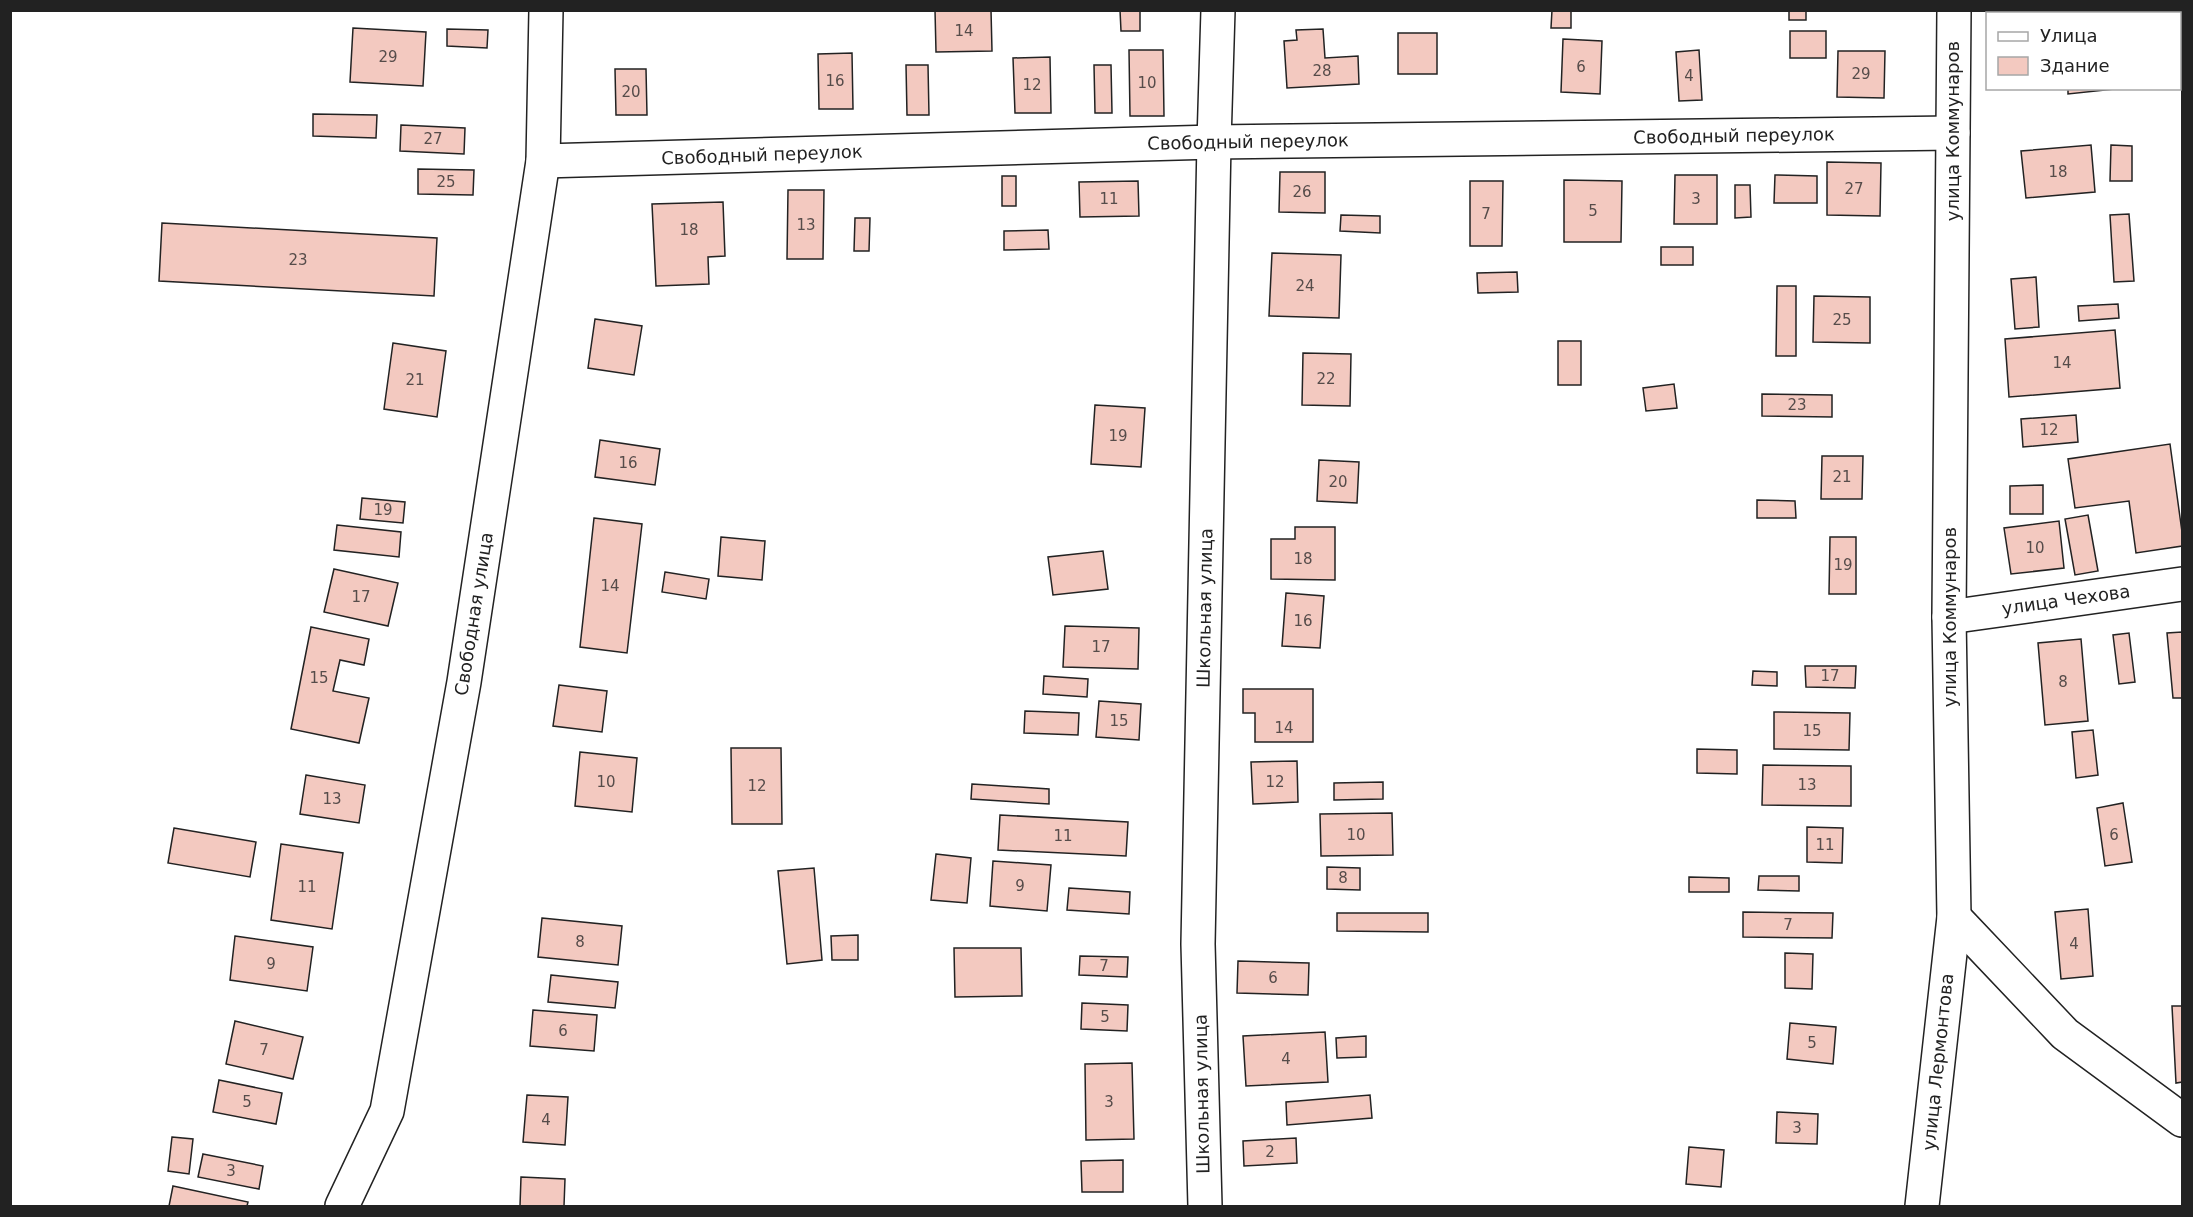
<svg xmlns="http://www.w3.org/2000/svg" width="2193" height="1217" font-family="'DejaVu Sans',sans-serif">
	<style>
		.building { fill: #f3c9c0; stroke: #222; stroke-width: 1.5 }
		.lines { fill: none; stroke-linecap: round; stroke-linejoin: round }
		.street-casing { stroke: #222; stroke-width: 36 }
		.street { stroke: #fff; stroke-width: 33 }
		.labels { text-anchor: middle; stroke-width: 4.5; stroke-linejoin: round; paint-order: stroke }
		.number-label { font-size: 15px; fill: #564c4a }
		.street-label { font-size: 18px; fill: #222; stroke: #fff }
	</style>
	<rect width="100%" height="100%" fill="#fff"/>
	<!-- building -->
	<g class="building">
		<polygon points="935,10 991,10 992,51 936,52"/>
		<polygon points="1120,10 1140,10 1140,31 1121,31"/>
		<polygon points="1552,10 1571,10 1571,28 1551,28"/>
		<rect x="1789" y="10" width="17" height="10"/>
		<rect x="2027" y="10" width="80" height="4"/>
		<polygon points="353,28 426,32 423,86 350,82"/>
		<polygon points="447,29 488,30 487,48 447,46"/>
		<polygon points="1323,29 1325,58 1358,56 1359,84 1287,88 1284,41 1297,40 1296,30"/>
		<rect x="1790" y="31" width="36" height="27"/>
		<rect x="1398" y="33" width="39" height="41"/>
		<polygon points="1563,39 1602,41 1600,94 1561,92"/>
		<polygon points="1129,50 1163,50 1164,116 1130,116"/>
		<polygon points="1699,50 1702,100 1679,101 1676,52"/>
		<polygon points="1838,51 1885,51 1884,98 1837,97"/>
		<polygon points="852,53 853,109 819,109 818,54"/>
		<polygon points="1050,57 1051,113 1015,113 1013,58"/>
		<polygon points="906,65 928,65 929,115 907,115"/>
		<polygon points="1094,65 1111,65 1112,113 1095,113"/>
		<polygon points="615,69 646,69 647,115 616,115"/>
		<polygon points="2068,88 2124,88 2068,94"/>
		<polygon points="313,114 377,115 376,138 313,136"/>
		<polygon points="401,125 465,128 464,154 400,151"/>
		<polygon points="2091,145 2095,192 2026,198 2021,151"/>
		<polygon points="2111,145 2132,146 2132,181 2110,181"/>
		<polygon points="1827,162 1881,163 1880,216 1827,215"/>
		<polygon points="418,169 474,170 473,195 418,194"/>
		<polygon points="1280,172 1325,172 1325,213 1279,212"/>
		<polygon points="1675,175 1717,175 1717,224 1674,224"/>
		<polygon points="1775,175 1817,176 1817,203 1774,203"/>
		<rect x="1002" y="176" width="14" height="30"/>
		<polygon points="1564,180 1622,181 1621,242 1564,242"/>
		<polygon points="1138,181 1139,216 1080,217 1079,182"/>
		<polygon points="1470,181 1503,181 1502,246 1470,246"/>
		<polygon points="1735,185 1750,185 1751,217 1735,218"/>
		<polygon points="788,190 824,190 823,259 787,259"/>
		<polygon points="723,202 725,256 708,257 709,284 656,286 652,204"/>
		<polygon points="2129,214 2134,281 2114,282 2110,215"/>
		<polygon points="1341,215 1380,216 1380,233 1340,231"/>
		<polygon points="855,218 870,218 869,251 854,251"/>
		<polygon points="162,223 437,238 434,296 159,281"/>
		<polygon points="1048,230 1049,249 1004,250 1004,231"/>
		<rect x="1661" y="247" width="32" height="18"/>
		<polygon points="1272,253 1341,255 1339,318 1269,316"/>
		<polygon points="1517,272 1518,292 1478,293 1477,273"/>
		<polygon points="2036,277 2039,327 2015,329 2011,279"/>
		<polygon points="1777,286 1796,286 1796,356 1776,356"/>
		<polygon points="1814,296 1870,297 1870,343 1813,342"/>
		<polygon points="2118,304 2119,318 2079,321 2078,306"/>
		<polygon points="595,319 642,326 634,375 588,368"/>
		<polygon points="2115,330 2120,388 2009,397 2005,339"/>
		<rect x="1558" y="341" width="23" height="44"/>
		<polygon points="393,343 446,351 437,417 384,409"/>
		<polygon points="1303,353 1351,354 1350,406 1302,405"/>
		<polygon points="1674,384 1677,408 1646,411 1643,388"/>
		<polygon points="1762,394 1832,395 1832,417 1762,416"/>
		<polygon points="1095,405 1145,408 1141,467 1091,464"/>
		<polygon points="2076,415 2078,442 2023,447 2021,419"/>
		<polygon points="600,440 660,449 655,485 595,477"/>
		<polygon points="2170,444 2182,532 2182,546 2136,553 2129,501 2075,508 2068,459"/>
		<polygon points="1822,456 1863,456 1862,499 1821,499"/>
		<polygon points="1319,460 1359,462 1357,503 1317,501"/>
		<polygon points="2043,485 2043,514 2010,514 2010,486"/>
		<polygon points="362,498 405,502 403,523 360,519"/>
		<polygon points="1757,500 1795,501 1796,518 1757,518"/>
		<polygon points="2088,515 2098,571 2075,575 2065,519"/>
		<polygon points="594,518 642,524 627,653 580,647"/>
		<polygon points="2059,521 2064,568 2011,574 2004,528"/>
		<polygon points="337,525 401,532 399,557 334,550"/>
		<polygon points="1295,527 1335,527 1335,580 1271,579 1271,539 1295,539"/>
		<polygon points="721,537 765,541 762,580 718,576"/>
		<polygon points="1830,537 1856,537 1856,594 1829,594"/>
		<polygon points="1103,551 1108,589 1053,595 1048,557"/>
		<polygon points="334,569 398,583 388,626 324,612"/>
		<polygon points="665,572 709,579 706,599 662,592"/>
		<polygon points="1286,593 1324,596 1320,648 1282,646"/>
		<polygon points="1065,626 1139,628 1138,669 1063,667"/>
		<polygon points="311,627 369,639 364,665 340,660 333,691 369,698 359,743 291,729"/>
		<polygon points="2182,632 2182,698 2173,698 2167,633"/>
		<polygon points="2129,633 2135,682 2119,684 2113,635"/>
		<polygon points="2081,639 2088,721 2045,725 2038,643"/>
		<polygon points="1805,666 1856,666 1855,688 1806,687"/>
		<polygon points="1753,671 1777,672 1777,686 1752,685"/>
		<polygon points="1044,676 1088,679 1087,697 1043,694"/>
		<polygon points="559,685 607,691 602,732 553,726"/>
		<polygon points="1243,689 1313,689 1313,742 1255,742 1255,713 1243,713"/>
		<polygon points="1099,701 1141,704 1139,740 1096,737"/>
		<polygon points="1025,711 1079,713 1078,735 1024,733"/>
		<polygon points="1774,712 1850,713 1849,750 1774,749"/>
		<polygon points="2093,730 2098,775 2076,778 2072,732"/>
		<polygon points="731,748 781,748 782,824 732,824"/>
		<polygon points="1697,749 1737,750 1737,774 1697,773"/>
		<polygon points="580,752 637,758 632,812 575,806"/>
		<polygon points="1297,761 1298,802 1253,804 1251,762"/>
		<polygon points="1763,765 1851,766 1851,806 1762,805"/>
		<polygon points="306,775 365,785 359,823 300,814"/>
		<polygon points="1383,782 1383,799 1334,800 1334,783"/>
		<polygon points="972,784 1049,789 1049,804 971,799"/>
		<polygon points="2123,803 2132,862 2105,866 2097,808"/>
		<polygon points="1392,813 1393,855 1321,856 1320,814"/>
		<polygon points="1000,815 1128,822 1126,856 998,850"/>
		<polygon points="1807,827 1843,828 1842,863 1807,862"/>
		<polygon points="174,828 256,842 250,877 168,863"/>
		<polygon points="281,844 343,853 332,929 271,920"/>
		<polygon points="936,854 971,858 967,903 931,900"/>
		<polygon points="993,861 1051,865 1047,911 990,906"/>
		<polygon points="1327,867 1360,868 1360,890 1327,889"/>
		<polygon points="814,868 822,960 787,964 778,871"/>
		<polygon points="1759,876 1799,876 1799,891 1758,890"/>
		<polygon points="1689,877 1729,878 1729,892 1689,892"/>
		<polygon points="1069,888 1130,892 1129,914 1067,910"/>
		<polygon points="2088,909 2093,976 2061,979 2055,912"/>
		<polygon points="1743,912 1833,913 1832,938 1743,937"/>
		<polygon points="1337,913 1428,913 1428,932 1337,931"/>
		<polygon points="542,918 622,926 618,965 538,957"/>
		<polygon points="858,935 858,960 832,960 831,936"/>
		<polygon points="235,936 313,947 307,991 230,980"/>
		<polygon points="954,948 1021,948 1022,996 955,997"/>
		<polygon points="1785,953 1813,954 1812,989 1785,988"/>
		<polygon points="1080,956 1128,957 1127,977 1079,975"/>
		<polygon points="1238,961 1309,963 1308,995 1237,993"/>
		<polygon points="551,975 618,982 615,1008 548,1002"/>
		<polygon points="1082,1003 1128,1005 1127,1031 1081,1029"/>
		<polygon points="2172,1006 2182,1006 2182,1082 2176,1083"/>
		<polygon points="533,1010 597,1015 594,1051 530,1046"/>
		<polygon points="235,1021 303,1037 293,1079 226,1064"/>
		<polygon points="1790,1023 1836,1027 1833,1064 1787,1059"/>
		<polygon points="1325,1032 1328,1082 1246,1086 1243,1036"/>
		<polygon points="1366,1036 1366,1057 1337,1058 1336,1038"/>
		<polygon points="1132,1063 1134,1139 1086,1140 1085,1064"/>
		<polygon points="219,1080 282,1093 276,1124 213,1112"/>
		<polygon points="527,1095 568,1097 565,1145 523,1142"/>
		<polygon points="1370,1095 1372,1118 1287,1125 1286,1102"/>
		<polygon points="1777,1112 1818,1114 1817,1144 1776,1143"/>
		<polygon points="172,1137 193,1139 189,1174 168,1171"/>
		<polygon points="1296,1138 1297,1163 1244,1166 1243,1141"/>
		<polygon points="1689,1147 1724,1150 1721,1187 1686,1184"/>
		<polygon points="203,1154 263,1166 259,1189 198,1177"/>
		<polygon points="1123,1160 1123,1192 1082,1192 1081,1161"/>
		<polygon points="521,1177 565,1179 564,1206 520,1206"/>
		<polygon points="173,1186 248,1202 247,1206 169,1206"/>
	</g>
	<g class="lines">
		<defs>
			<g id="street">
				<polyline points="543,161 1214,142 1953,133"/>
				<polyline points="1949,617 2182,584"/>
				<polyline points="1954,917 2065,1034 2182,1120"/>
				<polyline points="342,1206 387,1111 464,682 543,161 546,10"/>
				<polyline points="1205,1206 1198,944 1214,142 1218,10"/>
				<polyline points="1922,1206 1954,917 1949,617 1954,10"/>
			</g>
		</defs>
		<!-- street casing -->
		<use href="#street" class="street-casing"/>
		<!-- street -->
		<use href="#street" class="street"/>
	</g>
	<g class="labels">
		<!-- number labels -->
		<g class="number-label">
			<text x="964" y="36">14</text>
			<text x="388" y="62">29</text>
			<text x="1581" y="72">6</text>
			<text x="1322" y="76">28</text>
			<text x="1861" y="79">29</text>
			<text x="1689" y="81">4</text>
			<text x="835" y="86">16</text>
			<text x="1147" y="88">10</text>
			<text x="1032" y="90">12</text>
			<text x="631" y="97">20</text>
			<text x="433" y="144">27</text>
			<text x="2058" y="177">18</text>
			<text x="446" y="187">25</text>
			<text x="1854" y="194">27</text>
			<text x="1302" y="197">26</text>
			<text x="1109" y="204">11</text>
			<text x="1696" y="204">3</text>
			<text x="1593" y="216">5</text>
			<text x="1486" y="219">7</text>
			<text x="806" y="230">13</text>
			<text x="689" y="235">18</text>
			<text x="298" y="265">23</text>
			<text x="1305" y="291">24</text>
			<text x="1842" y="325">25</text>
			<text x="2062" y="368">14</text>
			<text x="1326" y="384">22</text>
			<text x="415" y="385">21</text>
			<text x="1797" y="410">23</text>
			<text x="2049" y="435">12</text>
			<text x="1118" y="441">19</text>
			<text x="628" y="468">16</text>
			<text x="1842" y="482">21</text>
			<text x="1338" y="487">20</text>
			<text x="383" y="515">19</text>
			<text x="2035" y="553">10</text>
			<text x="1303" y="564">18</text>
			<text x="1843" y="570">19</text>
			<text x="610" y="591">14</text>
			<text x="361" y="602">17</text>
			<text x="1303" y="626">16</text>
			<text x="1101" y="652">17</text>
			<text x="1830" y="681">17</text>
			<text x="319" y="683">15</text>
			<text x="2063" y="687">8</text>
			<text x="1119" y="726">15</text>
			<text x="1284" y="733">14</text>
			<text x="1812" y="736">15</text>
			<text x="606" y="787">10</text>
			<text x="1275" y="787">12</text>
			<text x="1807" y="790">13</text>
			<text x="757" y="791">12</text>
			<text x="332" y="804">13</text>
			<text x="1356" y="840">10</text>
			<text x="2114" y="840">6</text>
			<text x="1063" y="841">11</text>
			<text x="1825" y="850">11</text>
			<text x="1343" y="883">8</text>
			<text x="1020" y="891">9</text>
			<text x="307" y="892">11</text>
			<text x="1788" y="930">7</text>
			<text x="580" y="947">8</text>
			<text x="2074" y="949">4</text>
			<text x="271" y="969">9</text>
			<text x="1104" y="971">7</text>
			<text x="1273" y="983">6</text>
			<text x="1105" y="1022">5</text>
			<text x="563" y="1036">6</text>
			<text x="1812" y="1048">5</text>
			<text x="264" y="1055">7</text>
			<text x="1286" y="1064">4</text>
			<text x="247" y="1107">5</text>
			<text x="1109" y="1107">3</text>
			<text x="546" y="1125">4</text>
			<text x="1797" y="1133">3</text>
			<text x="1270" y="1157">2</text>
			<text x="231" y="1176">3</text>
		</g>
		<!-- street labels -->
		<g class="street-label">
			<text transform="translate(1953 131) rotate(-90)" y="6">улица Коммунаров</text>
			<text transform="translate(1734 136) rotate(-1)" y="6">Свободный переулок</text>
			<text transform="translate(1248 142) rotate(-1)" y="6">Свободный переулок</text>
			<text transform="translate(762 155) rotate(-2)" y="6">Свободный переулок</text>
			<text transform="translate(2066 600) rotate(-8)" y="6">улица Чехова</text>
			<text transform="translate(1205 608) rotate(-89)" y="6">Школьная улица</text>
			<text transform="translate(474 614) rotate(-81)" y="6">Свободная улица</text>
			<text transform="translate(1950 617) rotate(-90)" y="6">улица Коммунаров</text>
			<text transform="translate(1938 1062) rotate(-84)" y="6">улица Лермонтова</text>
			<text transform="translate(1202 1094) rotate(-91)" y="6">Школьная улица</text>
		</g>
	</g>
	<!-- border -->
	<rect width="2193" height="1217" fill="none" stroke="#222222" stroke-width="24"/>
	<!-- legend -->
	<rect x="1986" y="12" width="195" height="78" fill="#ffffff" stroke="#a7a7a7" stroke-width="1.5"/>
	<rect x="1998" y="32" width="30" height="9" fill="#ffffff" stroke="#a7a7a7" stroke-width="1.5"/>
	<text x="2040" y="42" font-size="18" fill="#222222">Улица</text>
	<rect x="1998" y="57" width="30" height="18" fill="#f3c9c0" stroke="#a7a7a7" stroke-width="1.5"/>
	<text x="2040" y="72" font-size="18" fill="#222222">Здание</text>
</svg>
